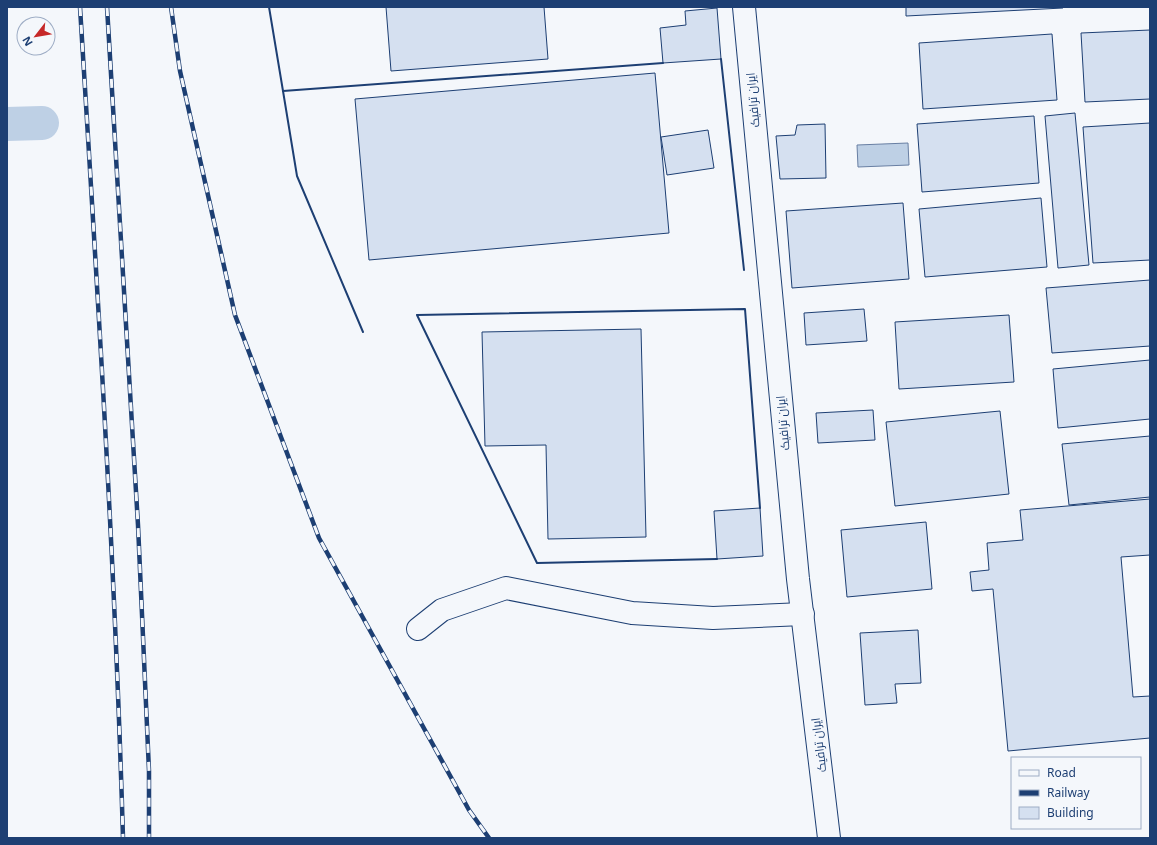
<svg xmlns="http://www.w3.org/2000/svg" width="1157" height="845" font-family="'Noto Sans',Cairo,sans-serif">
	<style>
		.water { fill: #bed0e5; stroke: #687fa3 }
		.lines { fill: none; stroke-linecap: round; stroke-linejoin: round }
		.canal { stroke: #bed0e5; stroke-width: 34 }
		.building { fill: #d5e0f0; stroke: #1d3f73 }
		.street-casing { stroke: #1d3f73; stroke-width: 24 }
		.street { stroke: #f4f7fb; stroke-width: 22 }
		.rail-casing { stroke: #1d3f73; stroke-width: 4.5 }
		.rail { stroke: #f4f7fb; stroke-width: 3; stroke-dasharray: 9; stroke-linecap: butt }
		.wall { stroke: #1d3f73; stroke-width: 2 }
		.labels { text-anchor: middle; stroke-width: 3; stroke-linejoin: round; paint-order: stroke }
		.street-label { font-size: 12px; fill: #1d3f73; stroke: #f4f7fb }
	</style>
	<rect width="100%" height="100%" fill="#f4f7fb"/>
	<!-- water -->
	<polygon class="water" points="908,143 909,165 858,167 857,145"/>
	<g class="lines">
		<!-- canal -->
		<polyline class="canal" points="7,124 42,123"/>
	</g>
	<!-- building -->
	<g class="building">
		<polygon points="386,7 544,7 548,59 391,71"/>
		<polygon points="906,7 1063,7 1063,8 906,16"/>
		<polygon points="717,8 721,59 663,63 660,28 686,25 685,11"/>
		<polygon points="1150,30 1150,99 1085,102 1081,33"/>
		<polygon points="1052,34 1057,100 923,109 919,43"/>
		<polygon points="655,73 669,233 369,260 355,99"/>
		<polygon points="1075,113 1089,265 1058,268 1045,116"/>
		<polygon points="1034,116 1039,183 922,192 917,124"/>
		<polygon points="1150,123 1150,260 1093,263 1083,127"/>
		<polygon points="825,124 826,178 780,179 776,136 795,135 797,125"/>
		<polygon points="708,130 714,168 667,175 661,137"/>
		<polygon points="1041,198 1047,267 925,277 919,209"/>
		<polygon points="903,203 909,279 792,288 786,211"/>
		<polygon points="1150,280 1150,346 1052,353 1046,288"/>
		<polygon points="864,309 867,341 806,345 804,313"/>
		<polygon points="1009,315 1014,382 899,389 895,322"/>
		<polygon points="641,329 646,537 548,539 546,445 485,446 482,332"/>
		<polygon points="1150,360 1150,419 1058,428 1053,369"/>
		<polygon points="873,410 875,440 818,443 816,413"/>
		<polygon points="1000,411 1009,494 895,506 886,422"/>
		<polygon points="1150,436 1150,497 1069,505 1062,444"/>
		<polygon points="1150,499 1150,555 1121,557 1133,697 1150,696 1150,738 1008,751 993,589 972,591 970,572 989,570 987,543 1023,540 1020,510"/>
		<polygon points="760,508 763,556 717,559 714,511"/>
		<polygon points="926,522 932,589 847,597 841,530"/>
		<polygon points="918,630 921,683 895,684 897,703 865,705 860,633"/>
	</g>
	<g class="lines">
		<defs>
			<g id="street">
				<polyline points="744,7 798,579 829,838"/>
				<polyline points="418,629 442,610 506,588 632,613 713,618 803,614"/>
			</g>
		</defs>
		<!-- street casing -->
		<use href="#street" class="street-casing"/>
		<!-- street -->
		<use href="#street" class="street"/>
		<defs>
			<g id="rail">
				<path d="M80,7C97,284 115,561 123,838"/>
				<polyline points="107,7 138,525 149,771 149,838"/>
				<polyline points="171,7 180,71 235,315 319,538 469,810 489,838"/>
			</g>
		</defs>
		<!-- rail casing -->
		<use href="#rail" class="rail-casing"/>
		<!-- rail -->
		<use href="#rail" class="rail"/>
		<!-- wall -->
		<g class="wall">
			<polyline points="269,7 283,91"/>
			<polyline points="721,59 744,270"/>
			<polyline points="363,332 297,176 283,91 663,63"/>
			<polyline points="717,559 537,563 417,315 745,309 760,508"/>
		</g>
	</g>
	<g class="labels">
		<!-- street labels -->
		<g class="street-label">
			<text transform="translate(753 100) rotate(-95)" y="4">ایران ترافیک</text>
			<text transform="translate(783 423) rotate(-95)" y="4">ایران ترافیک</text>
			<text transform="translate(819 745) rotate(-97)" y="4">ایران ترافیک</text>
		</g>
	</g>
	<!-- border -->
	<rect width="1157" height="845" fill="none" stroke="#1d3f73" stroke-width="16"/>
	<!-- legend -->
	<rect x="1011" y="757" width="130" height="72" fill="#f4f7fb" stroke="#9eadc5"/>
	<rect x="1019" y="770" width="20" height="6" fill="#f4f7fb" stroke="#9eadc5"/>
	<text x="1047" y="777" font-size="12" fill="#1d3f73">Road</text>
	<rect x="1019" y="790" width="20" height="6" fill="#1d3f73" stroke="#9eadc5"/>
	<text x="1047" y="797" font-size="12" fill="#1d3f73">Railway</text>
	<rect x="1019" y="807" width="20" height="12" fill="#d5e0f0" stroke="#9eadc5"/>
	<text x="1047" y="817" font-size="12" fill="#1d3f73">Building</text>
	<!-- north arrow -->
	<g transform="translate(36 36) rotate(239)"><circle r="19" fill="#f4f7fb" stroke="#9eadc5"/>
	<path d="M0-3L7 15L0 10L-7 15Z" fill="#c62828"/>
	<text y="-6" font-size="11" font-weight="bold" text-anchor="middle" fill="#1d3f73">N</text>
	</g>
</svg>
